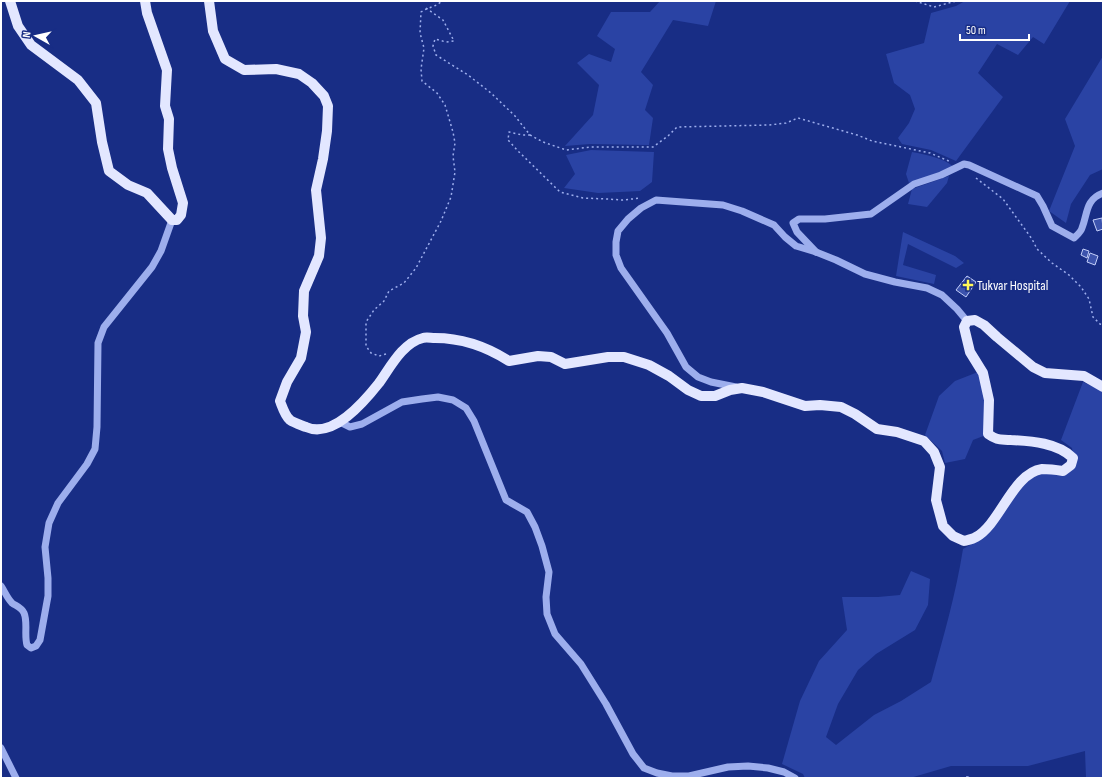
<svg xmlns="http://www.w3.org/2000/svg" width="1104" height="779" font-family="'Sofia Sans Condensed',sans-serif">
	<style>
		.green { fill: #2a43a4 }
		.building { fill: #3c53ad; stroke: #c3cef9 }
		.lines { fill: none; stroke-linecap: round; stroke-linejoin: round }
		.path { stroke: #9daeed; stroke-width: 1.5; stroke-dasharray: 2 3; stroke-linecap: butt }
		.minor { stroke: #9daeed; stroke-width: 7 }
		.major { stroke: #e3e7ff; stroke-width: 10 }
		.poi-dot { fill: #fff859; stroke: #182d85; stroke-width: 1.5 }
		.labels { text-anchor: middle; stroke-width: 3; stroke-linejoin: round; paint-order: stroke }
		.poi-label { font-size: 14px; fill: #fff; stroke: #182d85; text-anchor: start }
	</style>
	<rect width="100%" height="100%" fill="#182d85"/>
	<!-- green -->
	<g class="green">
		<polygon points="660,1 716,1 708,26 673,20 641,72 653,85 645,110 653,118 649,145 590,144 565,146 593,115 599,85 577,63 589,54 611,62 615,49 597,36 611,12 650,12"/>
		<polygon points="965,1 1070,1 1044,44 1033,37 1018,55 997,44 978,73 1003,97 956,161 931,150 902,144 898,138 909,123 915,109 910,95 894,83 886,54 924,43 931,13 956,6"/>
		<polygon points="1103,56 1103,169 1090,175 1071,204 1066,223 1049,211 1075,146 1065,119"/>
		<polygon points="591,150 654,152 652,182 640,191 620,192 598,193 564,188 575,174 566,155"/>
		<path d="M912,152C927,155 941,157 954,167L909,183L906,174Z"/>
		<polygon points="949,176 947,183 927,207 908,204 912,189"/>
		<polygon points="903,232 955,256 964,263 956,268 908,244 903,265 936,275 934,284 896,276"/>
		<polygon points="978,372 985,397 986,435 973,440 965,459 945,463 942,451 925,435 939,396 955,381"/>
		<path d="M1083,382L1103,391V778H1086L1085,751L1028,766H951L910,778H805L803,774L782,764L800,701L819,661L847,630L842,597H878L900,595L911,571L930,579L928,605L915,630L876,654L858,670L838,704L826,737L836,745L874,715L901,701L931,682C943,638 956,594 963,549L977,541L1024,484L1035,476L1046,473L1074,461L1072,448L1061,440Z"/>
	</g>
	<!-- building -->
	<g class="building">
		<polygon points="1102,218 1103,229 1097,231 1093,220"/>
		<polygon points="1083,249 1089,251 1087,258 1081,255"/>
		<polygon points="1090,253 1098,256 1095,265 1087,262"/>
		<polygon points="967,276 976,282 966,297 956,290"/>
	</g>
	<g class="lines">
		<!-- path -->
		<g class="path">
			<polyline points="915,1 934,7 956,1"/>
			<polyline points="426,8 443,20 454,41 446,42 435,39 433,46 436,55 468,75 491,93 515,116 530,135 522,135 509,132 508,140 518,151 560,192 583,198 607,199 623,200 641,198"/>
			<polyline points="530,135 543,142 566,150 591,147 653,147 668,136 677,127 769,125 786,123 798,118 857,135 872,141 930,153 951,162"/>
			<polyline points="976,178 1003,199 1032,239 1037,249 1052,263 1069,275 1081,287 1089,299 1093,317 1100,324 1103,325"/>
			<path d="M386,354L379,356L371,353L366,346V322L374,310L384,301L389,291L404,283L416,268L441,221L451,197L455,172L453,156L455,143L453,132L445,105L437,93L422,81L421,69L424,48L420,33L421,12C428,7 436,7 442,1"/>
			<polyline points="967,778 967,775 969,778"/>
		</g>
		<!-- minor -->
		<g class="minor">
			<path d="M816,252L797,232L793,223L799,219H825L871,214L914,184L941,175L964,164L969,165L1037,196L1043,206L1052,226L1074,238C1077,235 1081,232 1082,228C1088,213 1085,200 1103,193"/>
			<polyline points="736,387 711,382 698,377 686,367 667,333 621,268 616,255 616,242 618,231 628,219 641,208 656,200 723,205 742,211 774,225 785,237 796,246 816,252 836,260 865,274 895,282 927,288 942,295 957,309 967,321"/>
			<polyline points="340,422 350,427 362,424 402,402 422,399 438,397 453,400 466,408 474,421 506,500 527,512 535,527 542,546 549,572 546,597 547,614 555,634 581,664 606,704 633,754 644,768 657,773 672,776 689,776 728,767 748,766 768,768 784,772 795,778"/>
			<path d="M1,586C5,592 7,598 12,603C16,606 21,607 24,613C28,622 24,635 27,645L31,648L36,646L40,640L48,596V578L45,547L49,523L58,503L87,464L95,449L97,427L98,343L104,327L152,267L161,251L172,220"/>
			<polyline points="1,748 16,778"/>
		</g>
		<!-- major -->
		<g class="major">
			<polyline points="10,1 18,26 31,45 78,80 96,103 102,142 109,171 128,185 147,193 172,220 177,220 181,215 183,203 172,168 168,149 169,119 165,106 167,70 147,13 145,1"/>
			<path d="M209,1L213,31L225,59L244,70L276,69L299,74L312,83L324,96L328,106L327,131L323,159L316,190L321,238L319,256L304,291L303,316L306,332L301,358L287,382L280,401C282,406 285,416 290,420C294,423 301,425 306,427C333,439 364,402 379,383C390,368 402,343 423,338C426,337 431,338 435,338C461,338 487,347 509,361L538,356L551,357L565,364L608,357H624L649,365L669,376L688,390L701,396H715L730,390L742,388L763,392L805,406L820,405L841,407L855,414L877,429L897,432L924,441L934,452L940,467L936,500L943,526L953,536L964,541C968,540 973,539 976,537C1000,524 1013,473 1042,469C1048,469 1057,470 1063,471L1071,465L1073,458C1058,443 1032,441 1011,440C1000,439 998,441 988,434L989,400L983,373L970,352L964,327L967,321L975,320L984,325L997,337L1033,367L1045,373L1084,376L1103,387"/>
		</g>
	</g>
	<!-- markers -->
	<path class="poi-dot" d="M966 279h4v4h4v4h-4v4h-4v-4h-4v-4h4z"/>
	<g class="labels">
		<!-- poi labels -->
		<g class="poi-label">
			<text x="977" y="290">Tukvar Hospital</text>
		</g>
	</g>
	<!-- border -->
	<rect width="1104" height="779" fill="none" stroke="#ffffff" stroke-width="4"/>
	<!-- north arrow -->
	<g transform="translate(36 36) rotate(278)" stroke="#182d85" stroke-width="3" paint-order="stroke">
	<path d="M0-3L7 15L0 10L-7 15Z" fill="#ffffff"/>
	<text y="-6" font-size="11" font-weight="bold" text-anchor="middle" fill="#ffffff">N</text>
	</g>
	<!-- scale -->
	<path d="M960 34v6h69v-6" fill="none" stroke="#ffffff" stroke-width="2"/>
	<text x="966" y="34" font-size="12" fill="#ffffff" stroke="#182d85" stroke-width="3" paint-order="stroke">50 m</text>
</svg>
